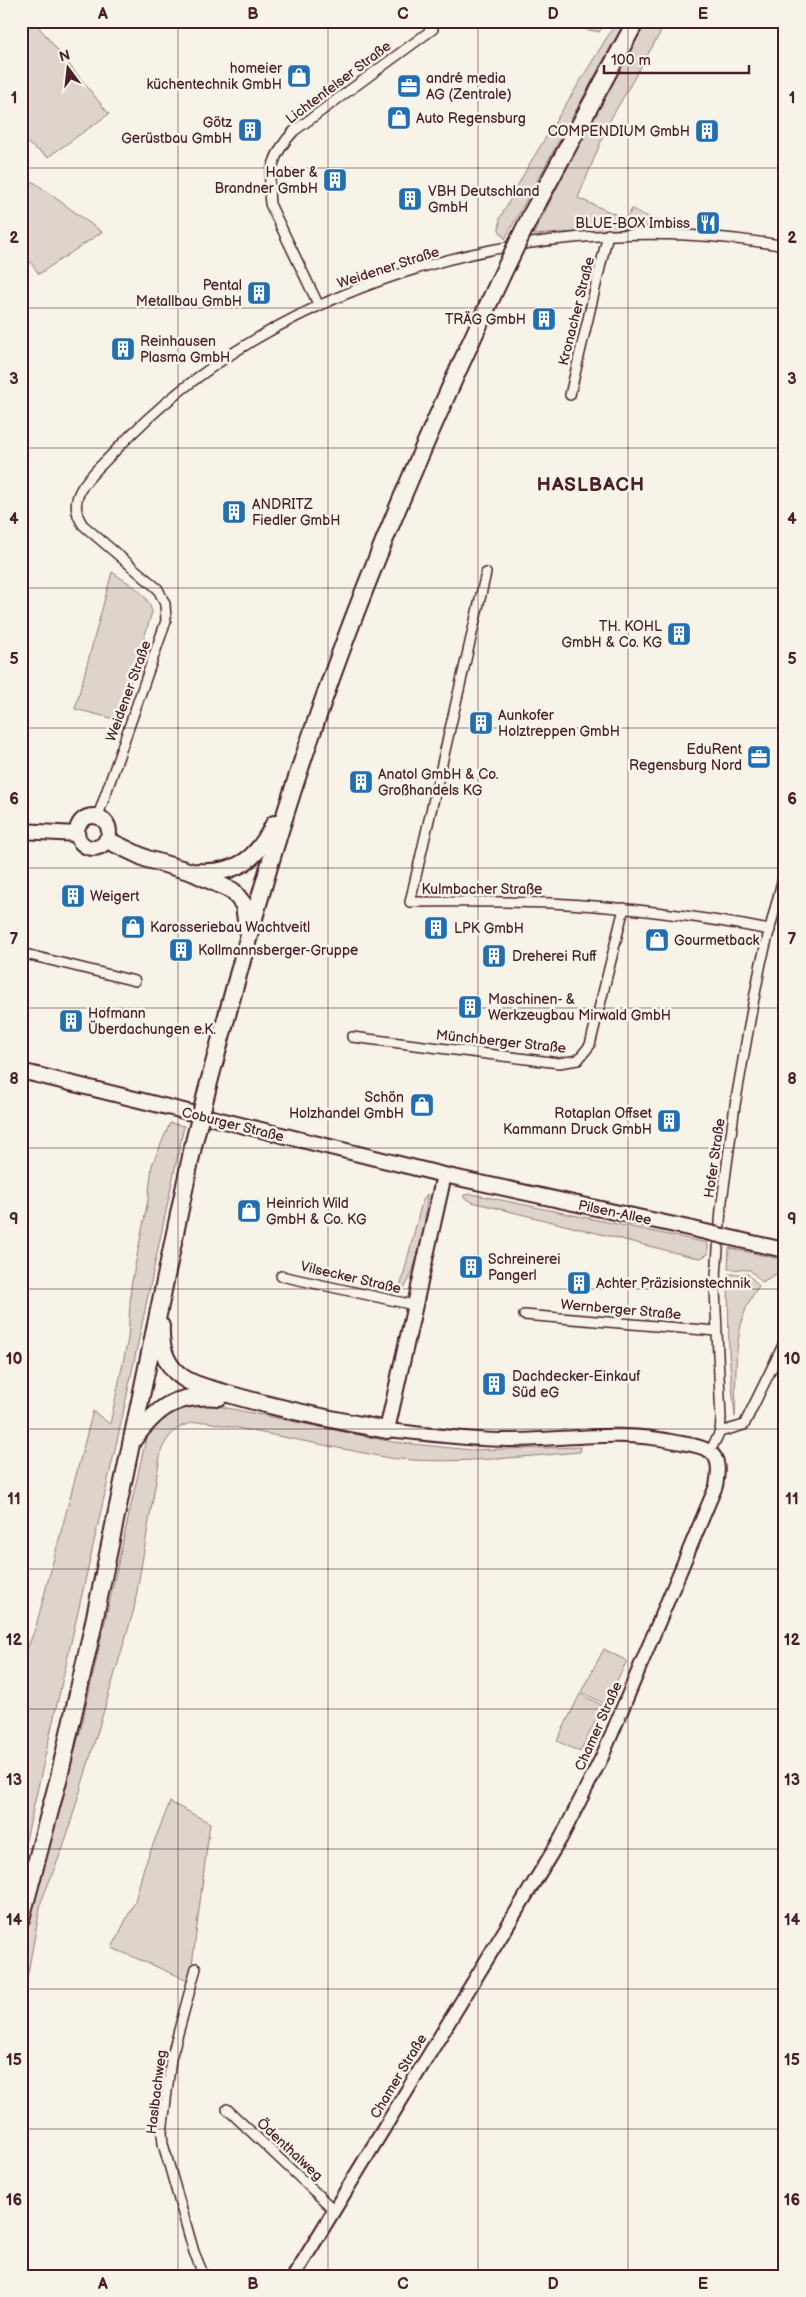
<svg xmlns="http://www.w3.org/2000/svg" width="806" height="2297" font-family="'Balsamiq Sans',sans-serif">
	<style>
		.green { fill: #ded4cc; stroke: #947a7c }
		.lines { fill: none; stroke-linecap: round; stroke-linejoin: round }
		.street-casing { stroke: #4a1f2b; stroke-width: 12 }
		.secondary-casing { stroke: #4a1f2b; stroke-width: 16 }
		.primary-casing { stroke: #4a1f2b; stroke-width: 18 }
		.highway-casing { stroke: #4a1f2b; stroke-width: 20 }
		.street { stroke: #f7f3e8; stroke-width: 9 }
		.secondary { stroke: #f7f3e8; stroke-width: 12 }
		.primary { stroke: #f7f3e8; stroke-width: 14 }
		.highway { stroke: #f7f3e8; stroke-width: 16 }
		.primary-bridge-casing { stroke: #4a1f2b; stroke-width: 18; stroke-linecap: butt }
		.highway-bridge-casing { stroke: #4a1f2b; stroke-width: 20; stroke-linecap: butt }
		.primary-bridge { stroke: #f7f3e8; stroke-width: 14 }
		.highway-bridge { stroke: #f7f3e8; stroke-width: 16 }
		.grid { fill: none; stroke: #4a1f2b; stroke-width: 1; stroke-opacity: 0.55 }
		.labels { text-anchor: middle; stroke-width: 5; stroke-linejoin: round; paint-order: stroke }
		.poi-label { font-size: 14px; fill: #4a1f2b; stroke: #f7f3e8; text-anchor: start }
		.street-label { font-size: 14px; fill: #4a1f2b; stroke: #f7f3e8 }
		.district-label { font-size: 19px; font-weight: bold; letter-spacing: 1px; fill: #4a1f2b; stroke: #f7f3e8 }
		.neatline { fill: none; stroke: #4a1f2b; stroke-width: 2 }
		.grid-label { font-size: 16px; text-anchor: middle; font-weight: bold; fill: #4a1f2b }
	</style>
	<rect width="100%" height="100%" fill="#f7f3e8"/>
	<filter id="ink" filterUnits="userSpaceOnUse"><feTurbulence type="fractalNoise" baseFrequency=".02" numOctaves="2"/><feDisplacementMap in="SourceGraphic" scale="10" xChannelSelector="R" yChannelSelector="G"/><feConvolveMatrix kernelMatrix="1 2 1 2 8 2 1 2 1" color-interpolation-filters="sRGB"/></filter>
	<g filter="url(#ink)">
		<!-- green -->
		<g class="green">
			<polygon points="21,21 34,21 109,114 48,157 21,139"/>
			<polygon points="566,21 606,21 599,32 579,28"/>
			<polygon points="617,21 625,21 505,239 499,230 500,218 530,163"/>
			<polygon points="647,21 667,21 609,122 578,198 626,219 632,209 654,220 679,222 679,225 533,235 603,97"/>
			<polygon points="25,178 35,183 102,232 39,274 28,259 21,270 21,179"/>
			<path d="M112,572C129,584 147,591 152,612L119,720L75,709Z"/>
			<polygon points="170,1123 184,1126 121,1423 21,1862 21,1685 26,1652 36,1626 93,1411 110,1424 128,1339 131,1286 148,1200 152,1165"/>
			<path d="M427,1194C428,1212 415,1286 399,1292L422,1202Z"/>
			<polygon points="472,1194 708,1243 708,1254 701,1258 693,1257 472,1202 464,1198 464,1195"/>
			<polygon points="729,1248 785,1260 785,1269 762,1282 750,1270 728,1269"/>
			<path d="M728,1274H748L759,1286C731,1321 737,1374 735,1417L729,1353Z"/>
			<path d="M196,1404L213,1405L393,1442L472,1450L581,1447L580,1452C517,1457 452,1465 389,1458L207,1422C184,1421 171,1429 161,1451L134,1609L64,1845L41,1902L21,2011V1951L81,1728L145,1443C158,1412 166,1412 196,1404Z"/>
			<polygon points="604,1649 627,1661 605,1704 581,1692"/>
			<polygon points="580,1694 603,1706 580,1752 557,1741"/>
			<polygon points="170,1802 210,1823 190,1981 112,1948 135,1901 144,1867"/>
		</g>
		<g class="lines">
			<defs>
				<g id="street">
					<path d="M319,306L270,204C267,175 273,153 294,131L433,29"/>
					<polyline points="570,395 608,234"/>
					<path d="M486,573L410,902C457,902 504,901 551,903C625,907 698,916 770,930"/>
					<path d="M98,816L166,621L165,604L158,589L83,525C62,495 95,473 115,451C281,274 550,204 785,246"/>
					<polyline points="21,953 135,981"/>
					<polyline points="352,1037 559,1063 578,1060 590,1045 624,908"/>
					<polyline points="281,1276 414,1305"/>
					<polyline points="524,1315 716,1331"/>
					<polyline points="720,1432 744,1425 785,1341"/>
					<polyline points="710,1451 720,1432 721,1419 715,1289 721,1209 735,1105 752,1009 761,963 785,870"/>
					<polyline points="196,1968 171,2059 162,2133 163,2144 194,2252 204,2276"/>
					<polyline points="227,2109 334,2210"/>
				</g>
				<path id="secondary" d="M294,2276L561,1838L602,1757L716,1486C718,1475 721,1458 709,1451C700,1445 686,1444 676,1442C617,1429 567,1440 509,1440C468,1440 427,1434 387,1430"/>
				<g id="primary">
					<circle cx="93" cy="832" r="16"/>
					<polyline points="21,831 77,834"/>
					<polyline points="21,1071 444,1175 693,1229"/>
					<polyline points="757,1244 785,1250"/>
					<polyline points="387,1430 444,1175"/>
				</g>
				<g id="highway">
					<polyline points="531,215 636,21"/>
					<polyline points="107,840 147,859 192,872 233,891 244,905 247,928"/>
					<path d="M198,872C238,874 257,859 274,824"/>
					<path d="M207,1090C239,969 272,848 313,730C366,574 432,424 502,275"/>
					<path d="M161,1326C160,1346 165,1365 182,1377C194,1386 211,1389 225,1393C278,1409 333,1420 387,1430"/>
					<path d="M133,1440C158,1406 176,1394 219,1397"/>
					<polyline points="21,1919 59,1777 92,1631 194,1142"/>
				</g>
			</defs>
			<!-- street casing -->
			<use href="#street" class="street-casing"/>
			<!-- secondary casing -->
			<use href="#secondary" class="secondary-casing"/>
			<!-- primary casing -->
			<use href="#primary" class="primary-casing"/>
			<!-- highway casing -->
			<use href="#highway" class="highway-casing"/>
			<!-- street -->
			<use href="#street" class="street"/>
			<!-- secondary -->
			<use href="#secondary" class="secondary"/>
			<!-- primary -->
			<use href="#primary" class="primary"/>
			<!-- highway -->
			<use href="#highway" class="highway"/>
			<defs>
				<polyline id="primary-bridge" points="693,1229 757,1244"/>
				<g id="highway-bridge">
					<polyline points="502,275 531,215"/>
					<polyline points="194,1142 207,1090"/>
				</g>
			</defs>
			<!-- primary-bridge casing -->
			<use href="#primary-bridge" class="primary-bridge-casing"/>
			<!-- highway-bridge casing -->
			<use href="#highway-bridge" class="highway-bridge-casing"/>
			<!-- primary-bridge -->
			<use href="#primary-bridge" class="primary-bridge"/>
			<!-- highway-bridge -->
			<use href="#highway-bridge" class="highway-bridge"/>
		</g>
	</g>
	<!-- grid -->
	<path class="grid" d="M178,21V2276M328,21V2276M478,21V2276M628,21V2276M21,168H785M21,308H785M21,448H785M21,588H785M21,728H785M21,868H785M21,1008H785M21,1148H785M21,1289H785M21,1429H785M21,1569H785M21,1709H785M21,1849H785M21,1989H785M21,2129H785"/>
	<!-- icons -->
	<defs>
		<symbol id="shop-square" viewBox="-11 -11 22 22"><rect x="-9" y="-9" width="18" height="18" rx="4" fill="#1f6fb2" stroke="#f7f3e8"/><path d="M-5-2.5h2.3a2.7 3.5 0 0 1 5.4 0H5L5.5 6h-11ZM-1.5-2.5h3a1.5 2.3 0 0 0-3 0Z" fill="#fff"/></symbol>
		<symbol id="office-square" viewBox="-11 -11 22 22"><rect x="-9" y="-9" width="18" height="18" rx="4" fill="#1f6fb2" stroke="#f7f3e8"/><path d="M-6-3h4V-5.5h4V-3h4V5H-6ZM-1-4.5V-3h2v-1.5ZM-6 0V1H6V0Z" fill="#fff"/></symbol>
		<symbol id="building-square" viewBox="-11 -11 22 22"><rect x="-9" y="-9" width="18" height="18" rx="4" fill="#1f6fb2" stroke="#f7f3e8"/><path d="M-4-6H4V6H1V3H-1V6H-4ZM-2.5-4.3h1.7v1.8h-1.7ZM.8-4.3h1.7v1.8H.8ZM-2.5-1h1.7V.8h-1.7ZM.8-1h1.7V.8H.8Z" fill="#fff"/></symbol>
		<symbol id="restaurant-square" viewBox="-11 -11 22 22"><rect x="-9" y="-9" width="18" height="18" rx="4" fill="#1f6fb2" stroke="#f7f3e8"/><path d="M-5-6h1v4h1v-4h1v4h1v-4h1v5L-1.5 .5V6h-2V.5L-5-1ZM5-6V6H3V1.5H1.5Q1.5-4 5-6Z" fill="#fff"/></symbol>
	</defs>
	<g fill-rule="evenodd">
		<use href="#shop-square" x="285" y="62" width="28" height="28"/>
		<use href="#office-square" x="395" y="72" width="28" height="28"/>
		<use href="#shop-square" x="385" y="104" width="28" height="28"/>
		<use href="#building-square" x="236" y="116" width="28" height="28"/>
		<use href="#building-square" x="693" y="117" width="28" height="28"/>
		<use href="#building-square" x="321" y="166" width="28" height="28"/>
		<use href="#building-square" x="396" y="185" width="28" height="28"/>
		<use href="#restaurant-square" x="694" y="209" width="28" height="28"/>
		<use href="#building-square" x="245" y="279" width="28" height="28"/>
		<use href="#building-square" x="530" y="305" width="28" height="28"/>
		<use href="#building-square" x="109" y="335" width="28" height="28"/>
		<use href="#building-square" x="220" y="498" width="28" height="28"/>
		<use href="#building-square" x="665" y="620" width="28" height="28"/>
		<use href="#building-square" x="467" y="709" width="28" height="28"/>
		<use href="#office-square" x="745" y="743" width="28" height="28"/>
		<use href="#building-square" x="347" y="768" width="28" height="28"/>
		<use href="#building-square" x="59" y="882" width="28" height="28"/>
		<use href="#shop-square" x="119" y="913" width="28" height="28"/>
		<use href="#building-square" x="422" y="914" width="28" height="28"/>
		<use href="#shop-square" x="643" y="926" width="28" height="28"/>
		<use href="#building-square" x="167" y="936" width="28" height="28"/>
		<use href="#building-square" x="480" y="942" width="28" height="28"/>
		<use href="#building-square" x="456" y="993" width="28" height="28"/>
		<use href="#building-square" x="57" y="1007" width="28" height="28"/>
		<use href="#shop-square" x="408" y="1091" width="28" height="28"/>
		<use href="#building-square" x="655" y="1107" width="28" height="28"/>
		<use href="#shop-square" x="235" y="1197" width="28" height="28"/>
		<use href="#building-square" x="457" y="1253" width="28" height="28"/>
		<use href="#building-square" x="565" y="1269" width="28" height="28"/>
		<use href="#building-square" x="480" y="1370" width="28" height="28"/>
	</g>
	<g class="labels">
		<!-- poi labels -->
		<g class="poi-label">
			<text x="282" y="73" text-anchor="end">homeier<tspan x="282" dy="16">küchentechnik GmbH</tspan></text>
			<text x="426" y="83">andré media<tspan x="426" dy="16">AG (Zentrale)</tspan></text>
			<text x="416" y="123">Auto Regensburg</text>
			<text x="232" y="127" text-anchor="end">Götz<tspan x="232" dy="16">Gerüstbau GmbH</tspan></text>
			<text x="690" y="136" text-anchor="end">COMPENDIUM GmbH</text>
			<text x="318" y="177" text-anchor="end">Haber &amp;<tspan x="318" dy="16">Brandner GmbH</tspan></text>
			<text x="428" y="196">VBH Deutschland<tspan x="428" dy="16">GmbH</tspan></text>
			<text x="690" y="228" text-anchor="end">BLUE-BOX Imbiss</text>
			<text x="242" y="290" text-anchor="end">Pental<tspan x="242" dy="16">Metallbau GmbH</tspan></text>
			<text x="526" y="324" text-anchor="end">TRÄG GmbH</text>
			<text x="140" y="346">Reinhausen<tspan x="140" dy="16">Plasma GmbH</tspan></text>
			<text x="252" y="509">ANDRITZ<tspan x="252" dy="16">Fiedler GmbH</tspan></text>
			<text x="662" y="631" text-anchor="end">TH. KOHL<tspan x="662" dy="16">GmbH &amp; Co. KG</tspan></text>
			<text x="498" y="720">Aunkofer<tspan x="498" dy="16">Holztreppen GmbH</tspan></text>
			<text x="742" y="754" text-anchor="end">EduRent<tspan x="742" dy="16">Regensburg Nord</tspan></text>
			<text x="378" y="779">Anatol GmbH &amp; Co.<tspan x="378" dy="16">Großhandels KG</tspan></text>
			<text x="90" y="901">Weigert</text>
			<text x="150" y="932">Karosseriebau Wachtveitl</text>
			<text x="454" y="933">LPK GmbH</text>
			<text x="674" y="945">Gourmetback</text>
			<text x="198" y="955">Kollmannsberger-Gruppe</text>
			<text x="512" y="961">Dreherei Ruff</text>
			<text x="488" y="1004">Maschinen- &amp;<tspan x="488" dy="16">Werkzeugbau Mirwald GmbH</tspan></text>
			<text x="88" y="1018">Hofmann<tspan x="88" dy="16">Überdachungen e.K.</tspan></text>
			<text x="404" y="1102" text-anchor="end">Schön<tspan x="404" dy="16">Holzhandel GmbH</tspan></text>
			<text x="652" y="1118" text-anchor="end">Rotaplan Offset<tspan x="652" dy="16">Kammann Druck GmbH</tspan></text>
			<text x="266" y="1208">Heinrich Wild<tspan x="266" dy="16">GmbH &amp; Co. KG</tspan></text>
			<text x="488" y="1264">Schreinerei<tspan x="488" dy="16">Pangerl</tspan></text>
			<text x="596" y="1288">Achter Präzisionstechnik</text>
			<text x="512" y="1381">Dachdecker-Einkauf<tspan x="512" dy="16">Süd eG</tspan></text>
		</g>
		<!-- street labels -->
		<g class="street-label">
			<text transform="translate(338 82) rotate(-37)" y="5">Lichtenfelser Straße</text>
			<text transform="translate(388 267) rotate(-18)" y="5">Weidener Straße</text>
			<text transform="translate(576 311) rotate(-76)" y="5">Kronacher Straße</text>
			<text transform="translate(128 691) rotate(-70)" y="5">Weidener Straße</text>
			<text x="482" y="894">Kulmbacher Straße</text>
			<text transform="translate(501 1041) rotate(6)" y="5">Münchberger Straße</text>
			<text transform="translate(233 1124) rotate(14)" y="5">Coburger Straße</text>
			<text transform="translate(714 1158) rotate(-82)" y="5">Hofer Straße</text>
			<text transform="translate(615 1212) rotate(12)" y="5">Pilsen-Allee</text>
			<text transform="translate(351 1277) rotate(13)" y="5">Vilsecker Straße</text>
			<text transform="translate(621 1309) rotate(5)" y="5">Wernberger Straße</text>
			<text transform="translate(598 1726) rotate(-66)" y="5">Chamer Straße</text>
			<text transform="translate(398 2076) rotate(-59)" y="5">Chamer Straße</text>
			<text transform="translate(156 2092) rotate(-83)" y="5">Haslbachweg</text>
			<text transform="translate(290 2149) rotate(43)" y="5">Ödenthalweg</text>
		</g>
		<!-- district labels -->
		<g class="district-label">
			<text x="591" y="491">HASLBACH</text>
		</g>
	</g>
	<!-- margin -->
	<rect width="806" height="2297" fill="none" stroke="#f7f3e8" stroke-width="55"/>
	<!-- north arrow -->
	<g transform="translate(68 68) rotate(345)" stroke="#f7f3e8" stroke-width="4" paint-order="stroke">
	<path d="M0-4L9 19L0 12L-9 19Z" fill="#4a1f2b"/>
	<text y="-8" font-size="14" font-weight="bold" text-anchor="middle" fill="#4a1f2b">N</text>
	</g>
	<!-- scale -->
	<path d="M604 65v8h145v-8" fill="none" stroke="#4a1f2b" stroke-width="2.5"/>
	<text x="611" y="65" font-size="15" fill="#4a1f2b" stroke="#f7f3e8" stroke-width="4" paint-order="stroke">100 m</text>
	<rect x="28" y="28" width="750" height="2242" class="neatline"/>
	<g class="grid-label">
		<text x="103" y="19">A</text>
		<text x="253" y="19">B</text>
		<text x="403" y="19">C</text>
		<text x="553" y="19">D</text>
		<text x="703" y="19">E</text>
		<text x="14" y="103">1</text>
		<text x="792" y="103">1</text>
		<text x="14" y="243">2</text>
		<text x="792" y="243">2</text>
		<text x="14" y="384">3</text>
		<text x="792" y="384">3</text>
		<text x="14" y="524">4</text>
		<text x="792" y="524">4</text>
		<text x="14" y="664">5</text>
		<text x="792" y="664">5</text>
		<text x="14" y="804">6</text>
		<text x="792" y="804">6</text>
		<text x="14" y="944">7</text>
		<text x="792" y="944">7</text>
		<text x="14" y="1084">8</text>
		<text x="792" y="1084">8</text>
		<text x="14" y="1224">9</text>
		<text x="792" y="1224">9</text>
		<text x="14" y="1364">10</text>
		<text x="792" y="1364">10</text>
		<text x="14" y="1504">11</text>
		<text x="792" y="1504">11</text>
		<text x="14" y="1645">12</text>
		<text x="792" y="1645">12</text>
		<text x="14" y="1785">13</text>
		<text x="792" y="1785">13</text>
		<text x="14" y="1925">14</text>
		<text x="792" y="1925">14</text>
		<text x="14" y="2065">15</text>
		<text x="792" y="2065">15</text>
		<text x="14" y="2205">16</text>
		<text x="792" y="2205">16</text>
		<text x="103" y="2289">A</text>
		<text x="253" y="2289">B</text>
		<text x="403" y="2289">C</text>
		<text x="553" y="2289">D</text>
		<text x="703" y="2289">E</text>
	</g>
</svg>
